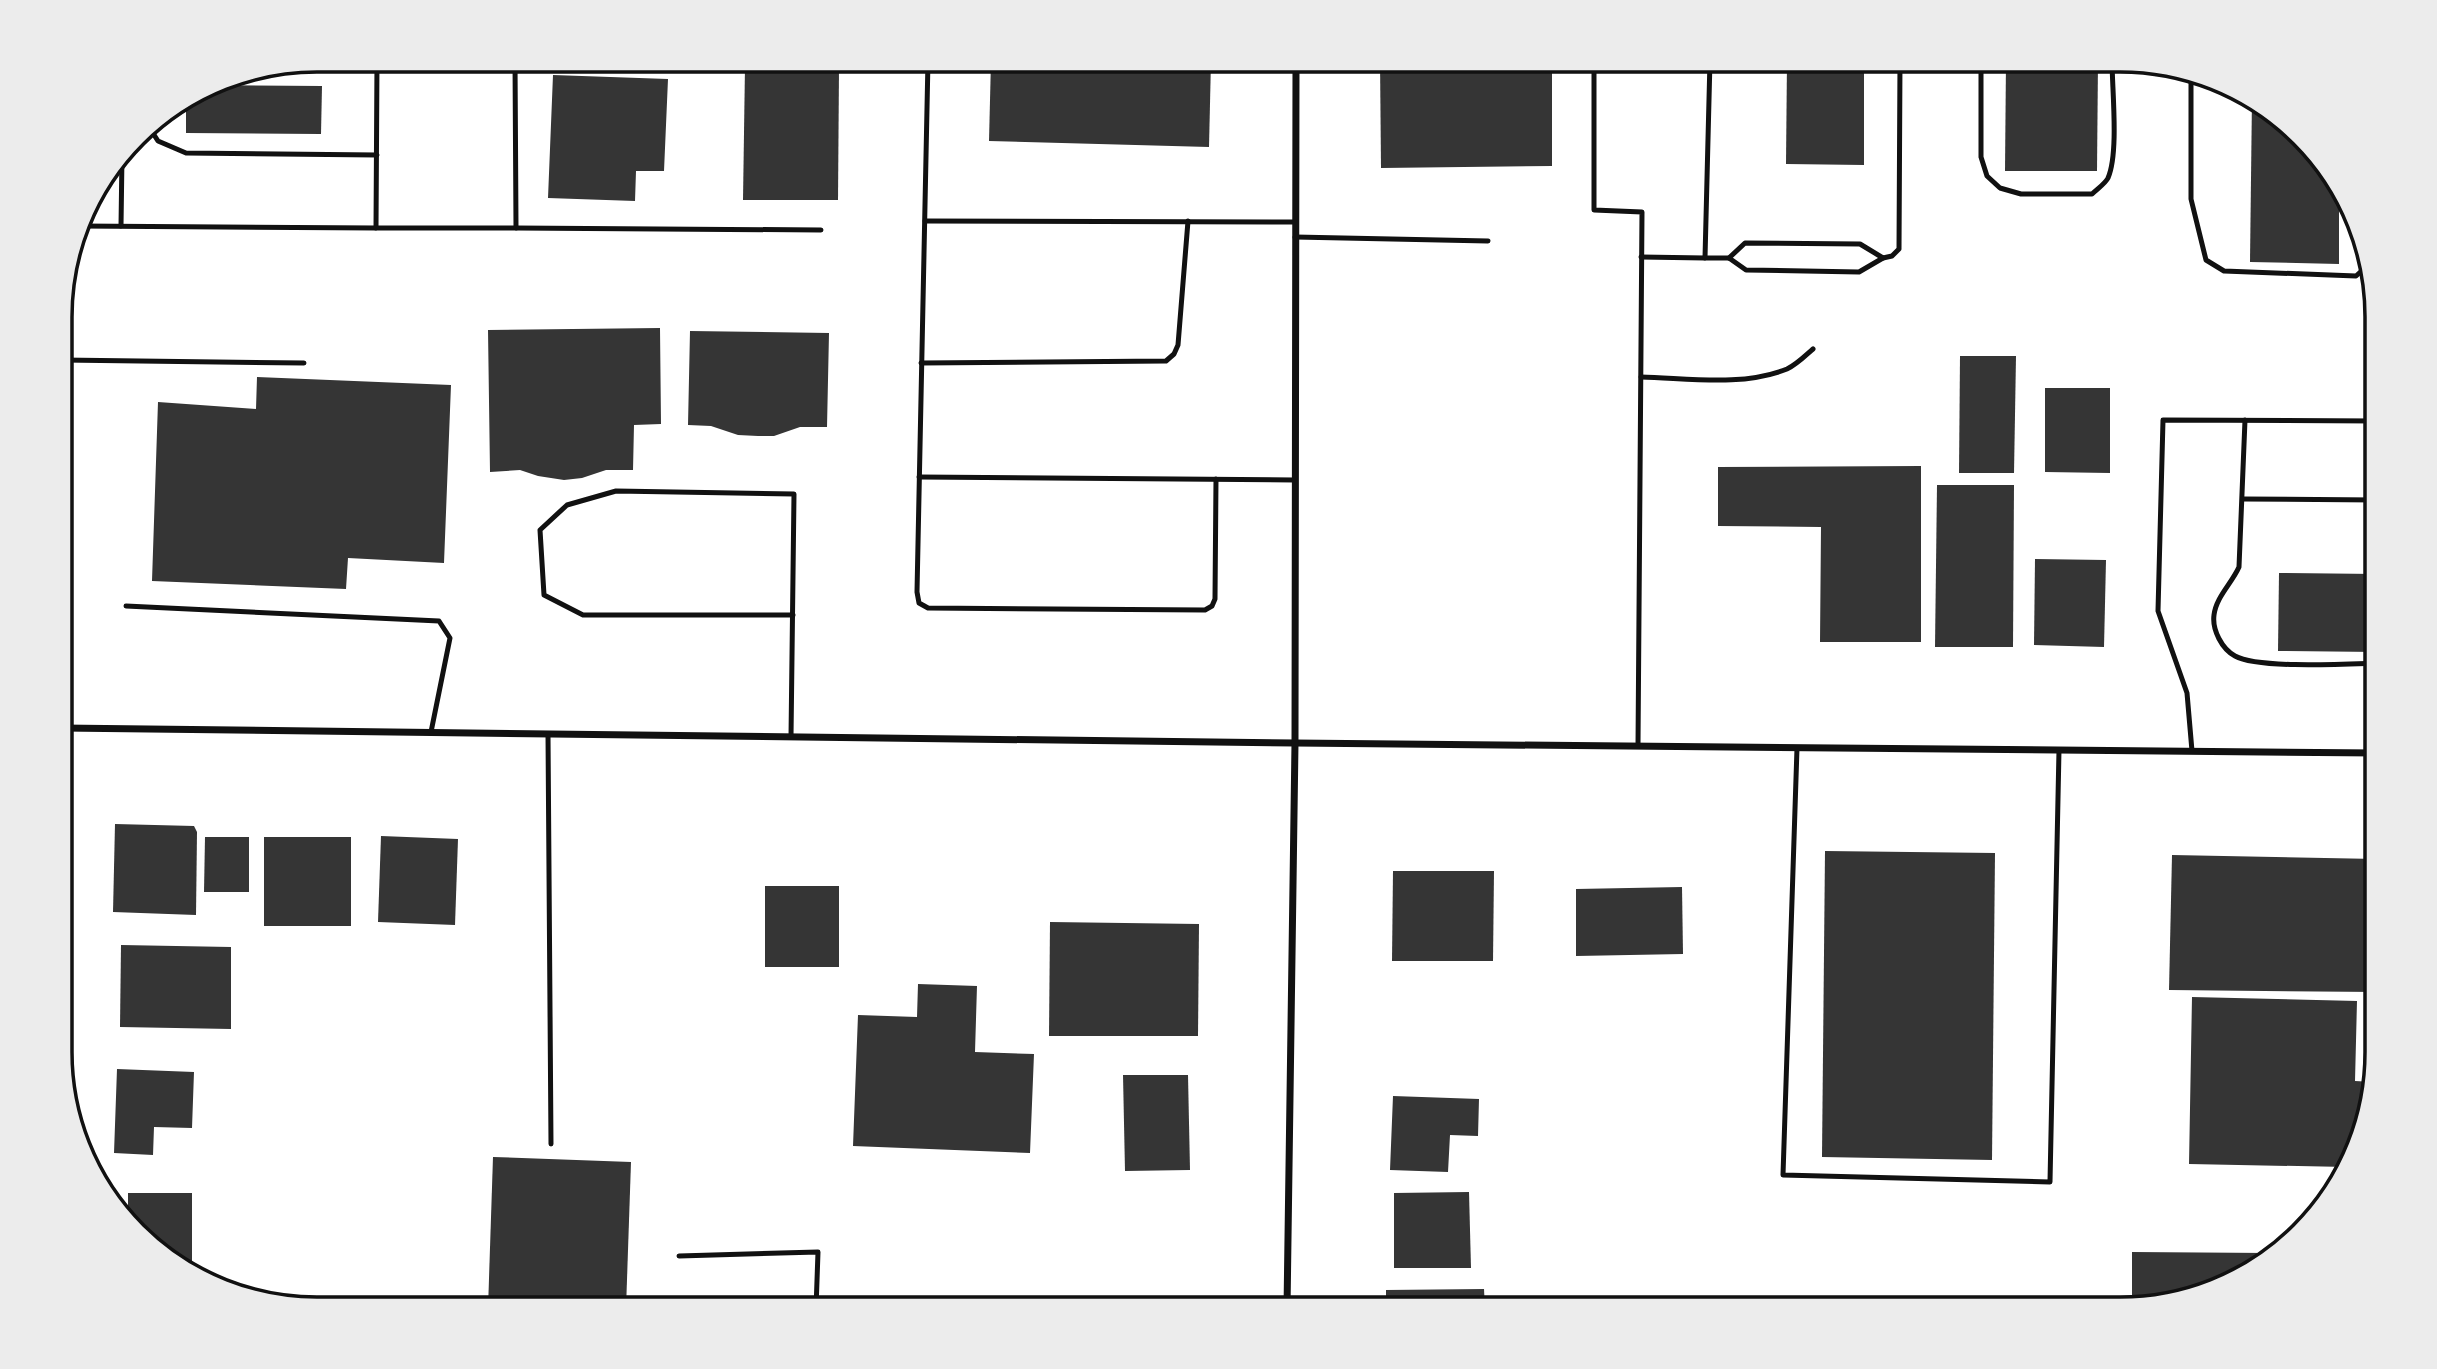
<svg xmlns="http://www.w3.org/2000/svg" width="2437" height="1369" font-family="'Asap Condensed',sans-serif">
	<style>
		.building { fill: #353535 }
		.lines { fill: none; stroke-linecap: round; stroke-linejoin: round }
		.service { stroke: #111; stroke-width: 5 }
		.minor { stroke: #111; stroke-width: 7 }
		.rim { fill: none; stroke: #111; stroke-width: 3.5 }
	</style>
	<rect width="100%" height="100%" fill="#fff"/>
	<!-- building -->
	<g class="building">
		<polygon points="991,60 1211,60 1209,147 989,141"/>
		<polygon points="1380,60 1552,60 1552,166 1381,168"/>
		<polygon points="1787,60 1864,60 1864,165 1786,164"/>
		<polygon points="2006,60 2098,60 2097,171 2005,171"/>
		<polygon points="745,66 839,68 838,200 743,200"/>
		<polygon points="553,75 668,79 664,171 636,171 635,201 548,198"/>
		<polygon points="210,85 322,86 321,134 186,133 186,99"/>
		<polygon points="2252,97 2334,174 2339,189 2339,264 2250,262"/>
		<polygon points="660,328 661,424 634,425 633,470 606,470 582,478 564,480 538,476 520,470 490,472 488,330"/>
		<polygon points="690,331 829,333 827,427 800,427 774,436 758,436 738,435 711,426 688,425"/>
		<polygon points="1960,356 2016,356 2014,473 1959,473"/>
		<polygon points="257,377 451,385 444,563 348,558 346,589 152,581 158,402 256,409"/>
		<polygon points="2045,388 2110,388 2110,473 2045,472"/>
		<polygon points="1921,466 1921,642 1820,642 1821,527 1718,526 1718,467"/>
		<polygon points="1937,485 2014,485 2013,647 1935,647"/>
		<polygon points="2035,559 2106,560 2104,647 2034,645"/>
		<polygon points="2279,573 2377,574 2377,652 2278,651"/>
		<polygon points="115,824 194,826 197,832 196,915 113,912"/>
		<polygon points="381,836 458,839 455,925 378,922"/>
		<polygon points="205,837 249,837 249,892 204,892"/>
		<rect x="264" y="837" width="87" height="89"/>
		<polygon points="1825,851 1995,853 1992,1160 1822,1157"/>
		<polygon points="2172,855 2377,859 2377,992 2169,990"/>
		<polygon points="1393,871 1494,871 1493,961 1392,961"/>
		<rect x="765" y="886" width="74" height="81"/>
		<polygon points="1682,887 1683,954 1576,956 1576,889"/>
		<polygon points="1050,922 1199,924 1198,1036 1049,1036"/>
		<polygon points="121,945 231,947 231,1029 120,1027"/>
		<polygon points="918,984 977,986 975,1052 1034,1054 1030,1153 853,1146 858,1015 917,1017"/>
		<polygon points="2192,997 2357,1001 2355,1081 2373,1082 2347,1167 2189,1164"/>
		<polygon points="117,1069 194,1072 192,1128 154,1127 153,1155 114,1153"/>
		<polygon points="1123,1075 1188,1075 1190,1170 1125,1171"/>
		<polygon points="1393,1096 1479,1099 1478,1136 1450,1135 1448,1172 1390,1170"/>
		<polygon points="493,1157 631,1162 626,1309 488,1309"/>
		<polygon points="1469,1192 1471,1268 1394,1268 1394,1193"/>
		<polygon points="128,1193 192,1193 192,1261 174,1261 128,1218"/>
		<polygon points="2132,1252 2269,1253 2269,1260 2249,1275 2132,1309"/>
		<polygon points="1484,1289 1485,1309 1386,1309 1386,1290"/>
		<polygon points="1048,1304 1155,1307 1155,1309 1048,1309"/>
	</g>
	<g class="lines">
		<!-- service -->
		<g class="service">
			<polyline points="928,60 917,592 919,603 928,608 1205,610 1212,606 1215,599 1216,479"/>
			<polyline points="1594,60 1594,210 1642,212 1638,746"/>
			<path d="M1981,60V157L1987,176L2000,188L2021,194H2092C2097,189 2105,184 2108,178C2119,153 2112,89 2112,60"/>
			<polyline points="2191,78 2191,199 2206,260 2224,271 2356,276 2366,267"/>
			<polyline points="147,124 158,141 186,153 377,155"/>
			<polyline points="925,221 1295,222"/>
			<polyline points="79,226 376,228 377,60"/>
			<polyline points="121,226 122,156"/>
			<polyline points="376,228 516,228 515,60"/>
			<polyline points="516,228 821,230"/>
			<polyline points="1295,237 1488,241"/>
			<polyline points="1641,257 1705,258 1710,60"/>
			<polyline points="1705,258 1729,258 1746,270 1859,272 1883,258"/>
			<polyline points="1729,258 1745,243 1860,244 1883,258 1892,256 1899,249 1900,60"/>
			<polyline points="62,360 304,363"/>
			<polyline points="921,363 1166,361 1174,354 1178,345 1188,221"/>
			<path d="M1641,377C1688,378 1742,387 1787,369C1796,365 1805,356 1813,349"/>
			<path d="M2245,420L2239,567C2232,583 2216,597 2214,615C2212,630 2222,649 2235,656C2258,669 2347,664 2377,663"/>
			<polyline points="919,477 1295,480"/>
			<polyline points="2243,499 2377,500"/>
			<polyline points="126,606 439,621 450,638 431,732"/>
			<polyline points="548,734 551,1144"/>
			<polyline points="791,737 794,494 616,491 567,505 540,530 544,595 583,615 793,615"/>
			<polyline points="1797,748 1783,1175 2050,1182 2059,750"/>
			<polyline points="2192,751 2187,693 2158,611 2163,420 2377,421"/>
			<polyline points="679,1256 818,1252 816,1309"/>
		</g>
		<!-- minor -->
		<g class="minor">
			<polyline points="62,728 1295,743 2377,753"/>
			<polyline points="1287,1309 1295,743 1296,60"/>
		</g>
	</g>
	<!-- crop -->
	<path d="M0 0H2437V1369H0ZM317 72H2120A245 245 0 0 1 2365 317V1052A245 245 0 0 1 2120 1297H317A245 245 0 0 1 72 1052V317A245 245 0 0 1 317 72Z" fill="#ececec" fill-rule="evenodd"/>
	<path class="rim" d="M317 72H2120A245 245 0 0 1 2365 317V1052A245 245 0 0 1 2120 1297H317A245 245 0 0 1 72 1052V317A245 245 0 0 1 317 72Z"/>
</svg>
